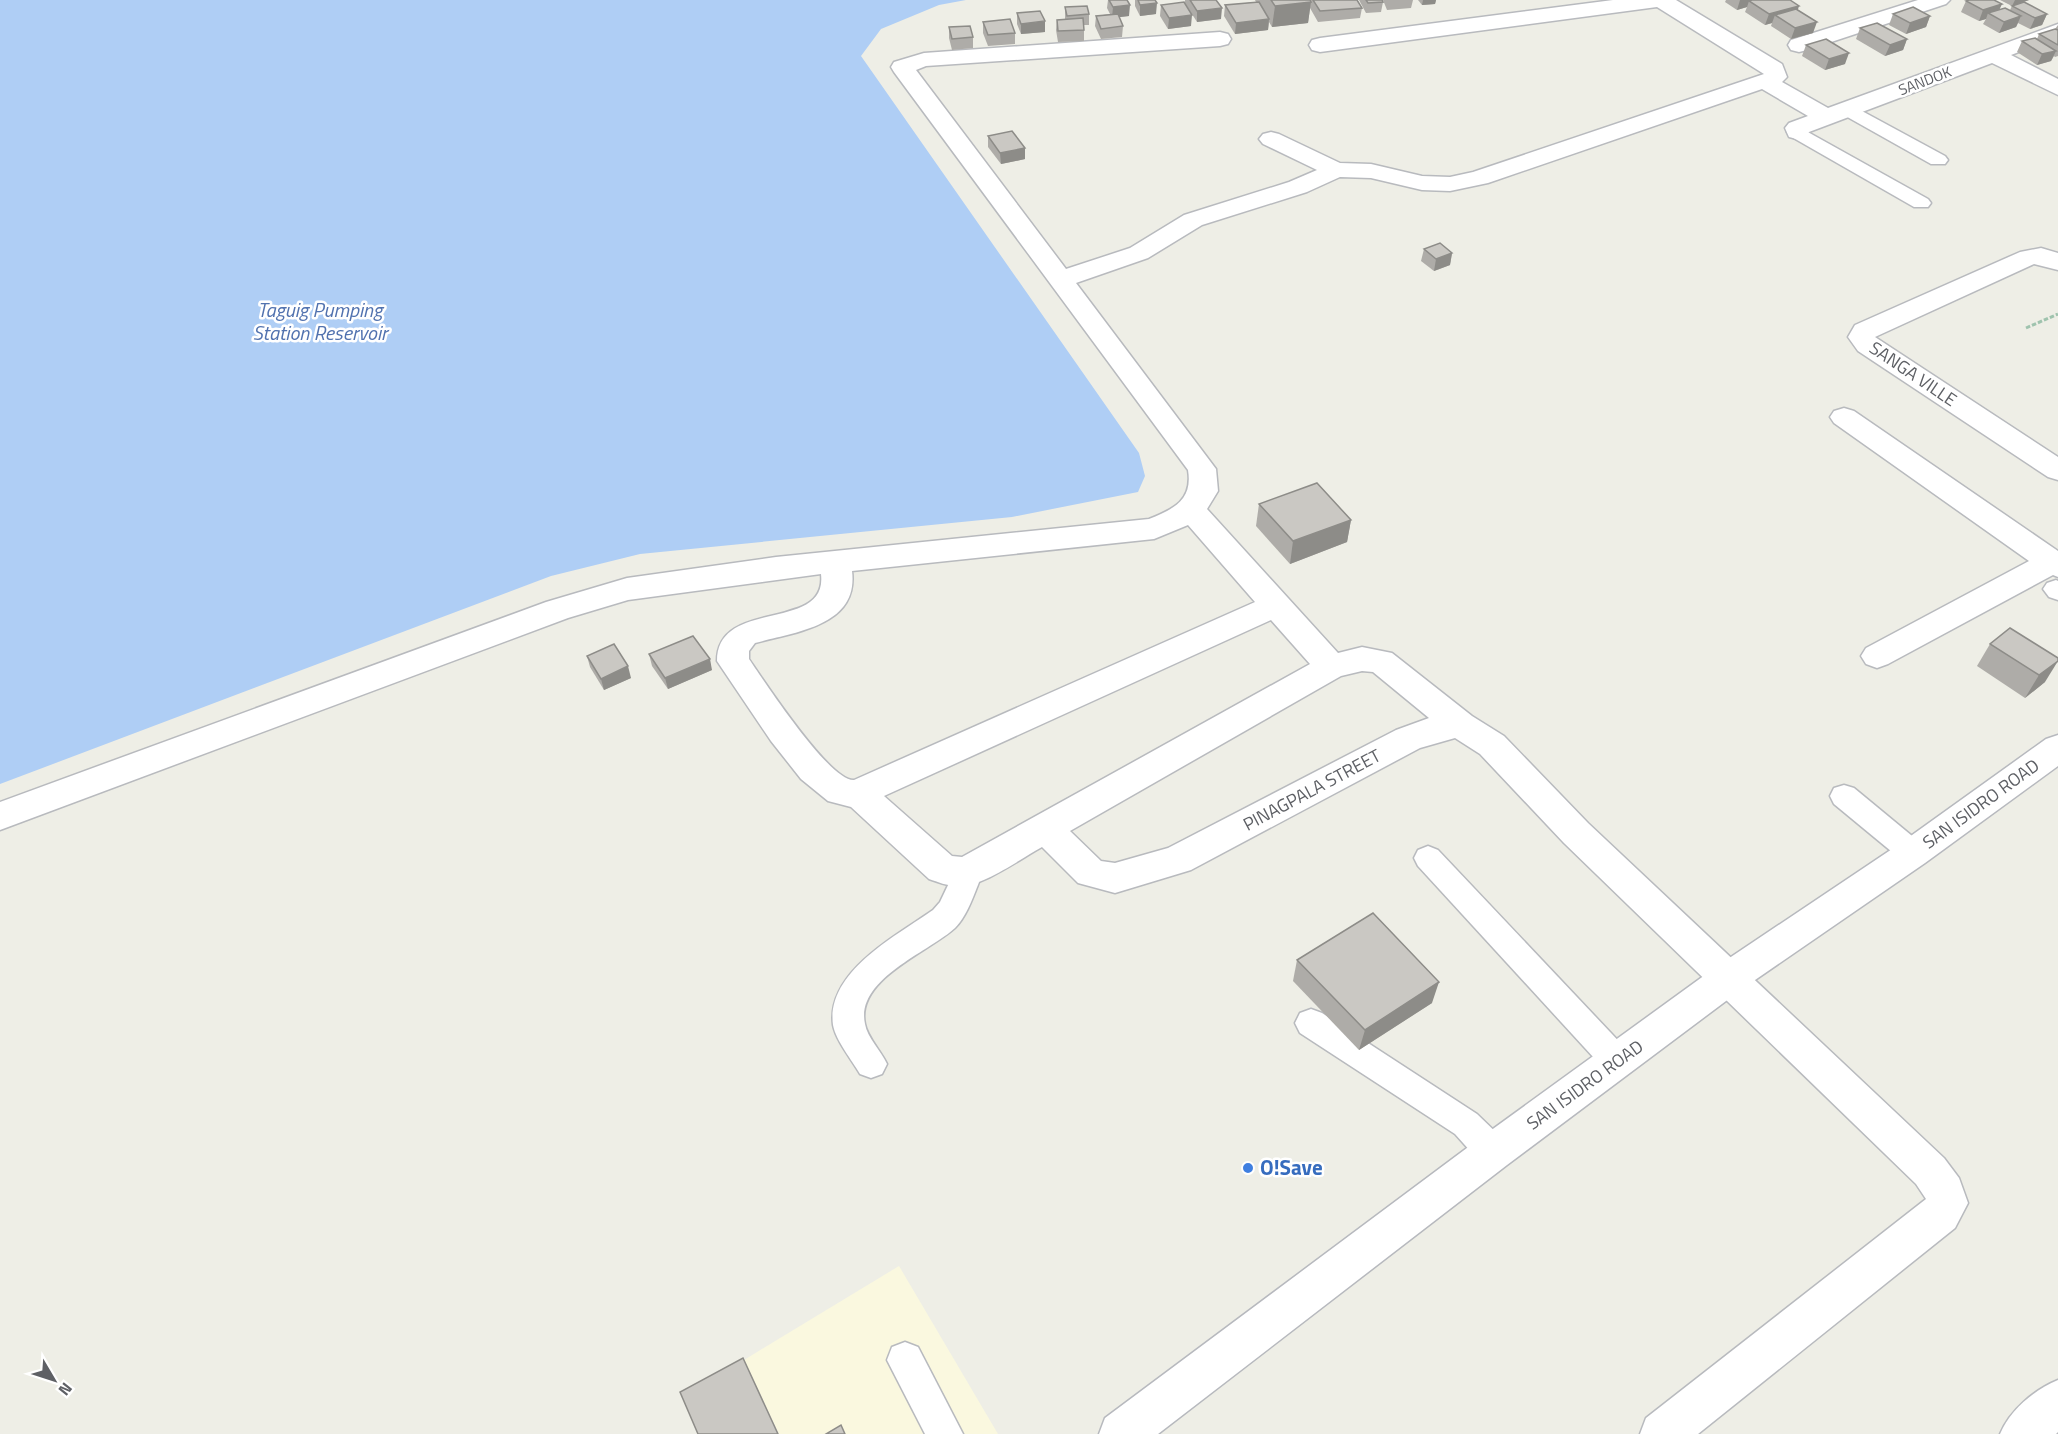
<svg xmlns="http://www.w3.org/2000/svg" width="2058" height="1434" font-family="'Titillium Web',sans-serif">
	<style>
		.commercial { fill: #faf8df }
		.water { fill: #afcef5 }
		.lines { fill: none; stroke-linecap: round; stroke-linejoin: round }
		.lane-casing { stroke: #b8babe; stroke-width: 3 }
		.street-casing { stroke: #b8babe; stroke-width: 3 }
		.secondary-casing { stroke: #b7b9be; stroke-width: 3 }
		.path { stroke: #9fc3ae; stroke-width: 3; stroke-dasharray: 4.5 2; stroke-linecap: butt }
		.lane { fill: #fff; fill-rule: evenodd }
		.street { fill: #fff; fill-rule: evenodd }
		.secondary { fill: #fff; fill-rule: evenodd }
		.wall { fill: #aeaca8 }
		.shaded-wall { fill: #8d8c88 }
		.building { fill: #cac8c3; stroke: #8d8c88; stroke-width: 1.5 }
		.shop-dot { fill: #3f7fe0; stroke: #fff; stroke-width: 2 }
		.labels { text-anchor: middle; stroke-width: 5; stroke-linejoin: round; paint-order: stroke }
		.far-street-label { font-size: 15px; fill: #5e6065; stroke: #fff }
		.street-label { font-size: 18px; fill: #5e6065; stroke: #fff }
		.water-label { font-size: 20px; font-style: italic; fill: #5172af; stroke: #fff }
		.near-shop-label { font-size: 21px; font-weight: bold; fill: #366cbe; stroke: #fff; text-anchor: start }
	</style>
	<rect width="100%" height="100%" fill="#eeeee6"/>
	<!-- commercial -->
	<polygon class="commercial" points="899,1266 998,1434 779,1434 744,1360"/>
	<!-- water -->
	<polygon class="water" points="0,0 966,0 939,5 881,29 861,56 1139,453 1145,476 1138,492 1012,517 640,554 551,576 0,784"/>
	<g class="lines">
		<defs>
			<g id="lane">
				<polygon points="1849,104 1945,156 1948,160 1945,164 1931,164 1842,114 1840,110 1842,106"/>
				<polygon points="1797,126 1928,199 1931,203 1928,207 1914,207 1790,136 1787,132 1790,128"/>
				<polygon points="2056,580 2058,581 2058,600 2049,597 2043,589 2047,583"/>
				<polygon points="1844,785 1854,788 1923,845 1927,853 1923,861 1913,865 1903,861 1834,804 1830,796 1834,788"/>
				<polygon points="1428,846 1438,850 1628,1051 1633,1061 1628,1071 1617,1075 1606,1071 1418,866 1414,858 1418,850"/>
				<path d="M969,858L979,862L984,870C976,888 969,914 955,928C929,952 855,979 865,1024C867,1037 881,1051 887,1064L882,1074L871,1078L860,1074C852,1060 836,1041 833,1025C826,972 896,936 933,910L940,902L959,862Z"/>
				<polygon points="1311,1009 1322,1013 1477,1114 1505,1141 1509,1152 1505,1163 1493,1167 1481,1163 1455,1134 1300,1033 1295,1023 1300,1013"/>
				<polygon points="905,1342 918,1347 963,1434 925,1434 887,1360 892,1347"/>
			</g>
			<g id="street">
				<path d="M1613,0H1676L1782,64L1787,77L1782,82L1828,108L2058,24V37L2011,55L2058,79V95L1992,63L1809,132L1805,137L1797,139L1789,137L1785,128L1789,123L1808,116L1762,89L1488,183L1450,191L1422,190L1371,178L1340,177L1307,192L1202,225L1148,258L1076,283L1216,469L1218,491L1207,509L1338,653L1362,647L1392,653L1472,716L1504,736L1588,823L1944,1158L1959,1178L1968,1203L1955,1228L1698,1434H1640L1646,1418L1926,1199L1916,1184L1564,843L1480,754L1455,738L1420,748L1191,870L1115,893L1078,883L1042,847C1020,859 981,888 957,886C947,886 938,882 929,879L851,807L828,801L801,779L771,741L717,661C717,597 828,633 821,574L628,600L568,618L0,830V802L546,602L627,578L776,557L1149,519C1174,509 1193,500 1188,470L894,72L891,67L894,62L924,53L1220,32L1228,34L1231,39L1228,44L1220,46L926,66L916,70L1066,269L1130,248L1184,215L1289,182L1317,170L1263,144L1259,139L1263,134L1271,132L1279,134L1340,163L1371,164L1422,176L1450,177L1473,172L1764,74L1657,7L1320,52L1312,50L1309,45L1312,40L1320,38ZM1188,525L1255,602L854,780C830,782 764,681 749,659V651L755,643C795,632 859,626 852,571L1154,539ZM1271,620L1310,664L962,857L952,856L884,796ZM1362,671L1373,672L1429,718L1396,730L1168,848L1115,863L1101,861L1070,831L1341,676Z"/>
				<polygon points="1918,0 1950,0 1946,4 1807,50 1799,52 1791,50 1788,45 1791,40"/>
				<polygon points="2041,248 2058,253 2058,270 2034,264 1875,337 2058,457 2058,480 2048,477 1858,351 1848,337 1855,325 2020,252"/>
				<polygon points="1844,408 1854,411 2058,551 2058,577 2053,575 1888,664 1877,668 1866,664 1861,656 1866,648 2029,561 1834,423 1830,417 1834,411"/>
				<path d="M2058,1380V1432L2056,1434H2000C2010,1410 2034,1390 2058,1380Z"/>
			</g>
			<polygon id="secondary" points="2058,735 2058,766 1925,863 1742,989 1507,1165 1158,1434 1099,1434 1105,1418 1479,1139 1716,967 1901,843 2046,739"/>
		</defs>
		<!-- lane casing -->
		<use href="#lane" class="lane-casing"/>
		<!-- street casing -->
		<use href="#street" class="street-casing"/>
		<!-- secondary casing -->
		<use href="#secondary" class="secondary-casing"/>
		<!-- path -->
		<polyline class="path" points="2026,328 2058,314"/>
		<!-- lane -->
		<use href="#lane" class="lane"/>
		<!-- street -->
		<use href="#street" class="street"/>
		<!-- secondary -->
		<use href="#secondary" class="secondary"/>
	</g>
	<!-- wall -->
	<g class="wall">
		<polygon points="1108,0 1127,0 1129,16 1119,17 1123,26 1122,37 1101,39 1095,26 1096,16 1110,14 1107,8"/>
		<polygon points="1135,0 1155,0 1156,14 1140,16 1135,6"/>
		<polygon points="1185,0 1216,0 1221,19 1197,22 1185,3"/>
		<polygon points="1255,0 1357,0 1362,8 1360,18 1318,22 1310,8 1308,23 1272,27 1269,22 1268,30 1235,34 1224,16 1225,5 1256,2"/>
		<polygon points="1359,0 1382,0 1383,2 1381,12 1366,13"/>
		<polygon points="1383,0 1413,0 1411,8 1387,10"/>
		<polygon points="1418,0 1436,0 1435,4 1422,5"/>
		<polygon points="1726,0 1790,0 1813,33 1791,39 1771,26 1772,23 1765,25 1745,12 1747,7 1737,10 1725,2"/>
		<polygon points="2000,0 2029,0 2012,6"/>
		<polygon points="1966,1 1999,10 2010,10 2012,6 2047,14 2042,25 2030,29 2018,23 2016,27 1999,33 1983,24 1986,19 1979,21 1961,12"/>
		<polygon points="1161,5 1191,26 1168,29 1160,16"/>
		<polygon points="1065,7 1089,14 1089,25 1084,25 1084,41 1058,42 1056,30 1057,20 1065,19"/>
		<polygon points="1017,13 1045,32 1021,34 1017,24"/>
		<polygon points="1893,14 1930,16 1926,27 1906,34 1889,25"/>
		<polygon points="983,22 1015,33 1015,44 988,46 983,33"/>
		<polygon points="2058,25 2058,56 2055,57 2054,56 2051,61 2037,65 2017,52 2022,41 2037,39 2039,34 2055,29"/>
		<polygon points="949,27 973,37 973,48 952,50 949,38"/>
		<polygon points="1860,28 1907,39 1903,50 1885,56 1856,39"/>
		<polygon points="1806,45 1845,64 1825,70 1802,56"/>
		<polygon points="988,136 1025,159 1001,164 988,147"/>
		<polygon points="1424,249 1452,253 1450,265 1434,271 1421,261"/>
		<polygon points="1259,504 1351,520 1347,542 1290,564 1256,526"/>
		<polygon points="2010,628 2045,682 2025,698 1977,666 1990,644"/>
		<polygon points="649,654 712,670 668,689 652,666"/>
		<polygon points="587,656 631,678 604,690 590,667"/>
		<polygon points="1297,960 1432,1003 1359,1050 1293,981"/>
	</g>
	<!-- shaded-wall -->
	<g class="shaded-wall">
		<polygon points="1423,0 1436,0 1435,4 1422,5"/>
		<polygon points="1740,0 1754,0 1749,1 1747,7 1737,10"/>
		<polygon points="2015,0 2029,0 2012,6"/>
		<polygon points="1311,2 1308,23 1272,27 1275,6"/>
		<polygon points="1157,3 1156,14 1140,16 1140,5"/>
		<polygon points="2002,4 1997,15 1988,13 1986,19 1979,21 1983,10"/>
		<polygon points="1130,5 1129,16 1112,18 1113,7"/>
		<polygon points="1799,6 1796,16 1775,15 1772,23 1765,25 1769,14"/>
		<polygon points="1222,8 1221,19 1197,22 1197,11"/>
		<polygon points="2047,14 2042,25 2030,29 2035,18"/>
		<polygon points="1192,15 1191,26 1168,29 1169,18"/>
		<polygon points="1930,16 1926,27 1906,34 1910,23"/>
		<polygon points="2021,16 2016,27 1999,33 2004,22"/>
		<polygon points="1269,19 1268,30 1235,34 1236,23"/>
		<polygon points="1045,21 1045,32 1021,34 1021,24"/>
		<polygon points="1817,22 1813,33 1791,39 1795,28"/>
		<polygon points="1907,39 1903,50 1885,56 1890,45"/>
		<polygon points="2056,51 2051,61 2037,65 2042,54"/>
		<polygon points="1849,53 1845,64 1825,70 1829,59"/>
		<polygon points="1025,148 1025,159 1001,164 1000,153"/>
		<polygon points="1452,253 1450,265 1434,271 1436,259"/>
		<polygon points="1351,520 1347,542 1290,564 1293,541"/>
		<polygon points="710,659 712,670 668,689 665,678"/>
		<polygon points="2058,661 2045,682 2025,698 2039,675"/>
		<polygon points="628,666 631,678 604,690 601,679"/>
		<polygon points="1439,982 1432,1003 1359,1050 1365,1030"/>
	</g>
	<!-- building -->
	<g class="building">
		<polygon points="1109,0 1127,0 1130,5 1113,7"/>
		<polygon points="1138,0 1155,0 1157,3 1140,5"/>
		<polygon points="1190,0 1216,0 1222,8 1197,11"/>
		<polygon points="1271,0 1310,0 1311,2 1275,6"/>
		<polygon points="1313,0 1357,0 1362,8 1320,11"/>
		<polygon points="1366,0 1382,0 1383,2 1368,3"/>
		<polygon points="1752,0 1790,0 1799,6 1769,14 1749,1"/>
		<polygon points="1969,0 1994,0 2002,4 1983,10 1966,1"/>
		<polygon points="1184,2 1192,15 1169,18 1161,5"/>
		<polygon points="1259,2 1269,19 1236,23 1225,5"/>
		<polygon points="2024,2 2047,14 2035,18 2012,6"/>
		<polygon points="1087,6 1089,14 1067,16 1065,7"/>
		<polygon points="1913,7 1930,16 1910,23 1893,14"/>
		<polygon points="2005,8 2021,16 2004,22 1988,13"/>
		<polygon points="1796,9 1817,22 1795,28 1775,15"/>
		<polygon points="1040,11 1045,21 1021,24 1017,13"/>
		<polygon points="1118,14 1123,26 1101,29 1096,16"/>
		<polygon points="1083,18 1084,30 1058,31 1057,20"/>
		<polygon points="1010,19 1015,33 988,35 983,22"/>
		<polygon points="1877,23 1907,39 1890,45 1860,28"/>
		<polygon points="970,26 973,37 952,39 949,27"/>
		<polygon points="2055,29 2058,30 2058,45 2039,34"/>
		<polygon points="2035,38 2056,51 2042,54 2022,41"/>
		<polygon points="1826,39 1849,53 1829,59 1806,45"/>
		<polygon points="1012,131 1025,148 1000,153 988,136"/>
		<polygon points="1440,243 1452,253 1436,259 1424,249"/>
		<polygon points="1317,483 1351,520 1293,541 1259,504"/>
		<polygon points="2010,628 2058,658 2058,661 2039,675 1990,644"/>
		<polygon points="693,636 710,659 665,678 649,654"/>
		<polygon points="614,644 628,666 601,679 587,656"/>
		<polygon points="1373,913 1439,982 1365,1030 1297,960"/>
		<polygon points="743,1358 778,1434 698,1434 680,1392"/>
		<polygon points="841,1425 845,1434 826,1434"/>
	</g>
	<!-- markers -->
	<circle class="shop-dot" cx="1248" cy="1168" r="6"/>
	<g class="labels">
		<!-- far-street labels -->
		<g class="far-street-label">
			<text transform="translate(1925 81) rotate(-21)" y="5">SANDOK</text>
		</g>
		<!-- street labels -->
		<g class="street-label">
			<text transform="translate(1913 374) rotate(34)" y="6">SANGA VILLE</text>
			<text transform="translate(1312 790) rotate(-28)" y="6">PINAGPALA STREET</text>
			<text transform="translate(1981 804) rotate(-36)" y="6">SAN ISIDRO ROAD</text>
			<text transform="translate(1585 1085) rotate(-36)" y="6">SAN ISIDRO ROAD</text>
		</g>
		<!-- water labels -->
		<g class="water-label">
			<text x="320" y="317">Taguig Pumping<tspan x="320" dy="23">Station Reservoir</tspan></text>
		</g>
		<!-- near-shop labels -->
		<g class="near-shop-label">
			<text x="1260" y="1175">O!Save</text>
		</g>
	</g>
	<!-- north arrow -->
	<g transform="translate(54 1380) rotate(129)" stroke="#ffffff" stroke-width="4.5" paint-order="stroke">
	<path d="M0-4.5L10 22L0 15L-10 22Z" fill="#5e6065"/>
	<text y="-9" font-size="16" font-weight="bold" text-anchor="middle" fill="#5e6065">N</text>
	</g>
</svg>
